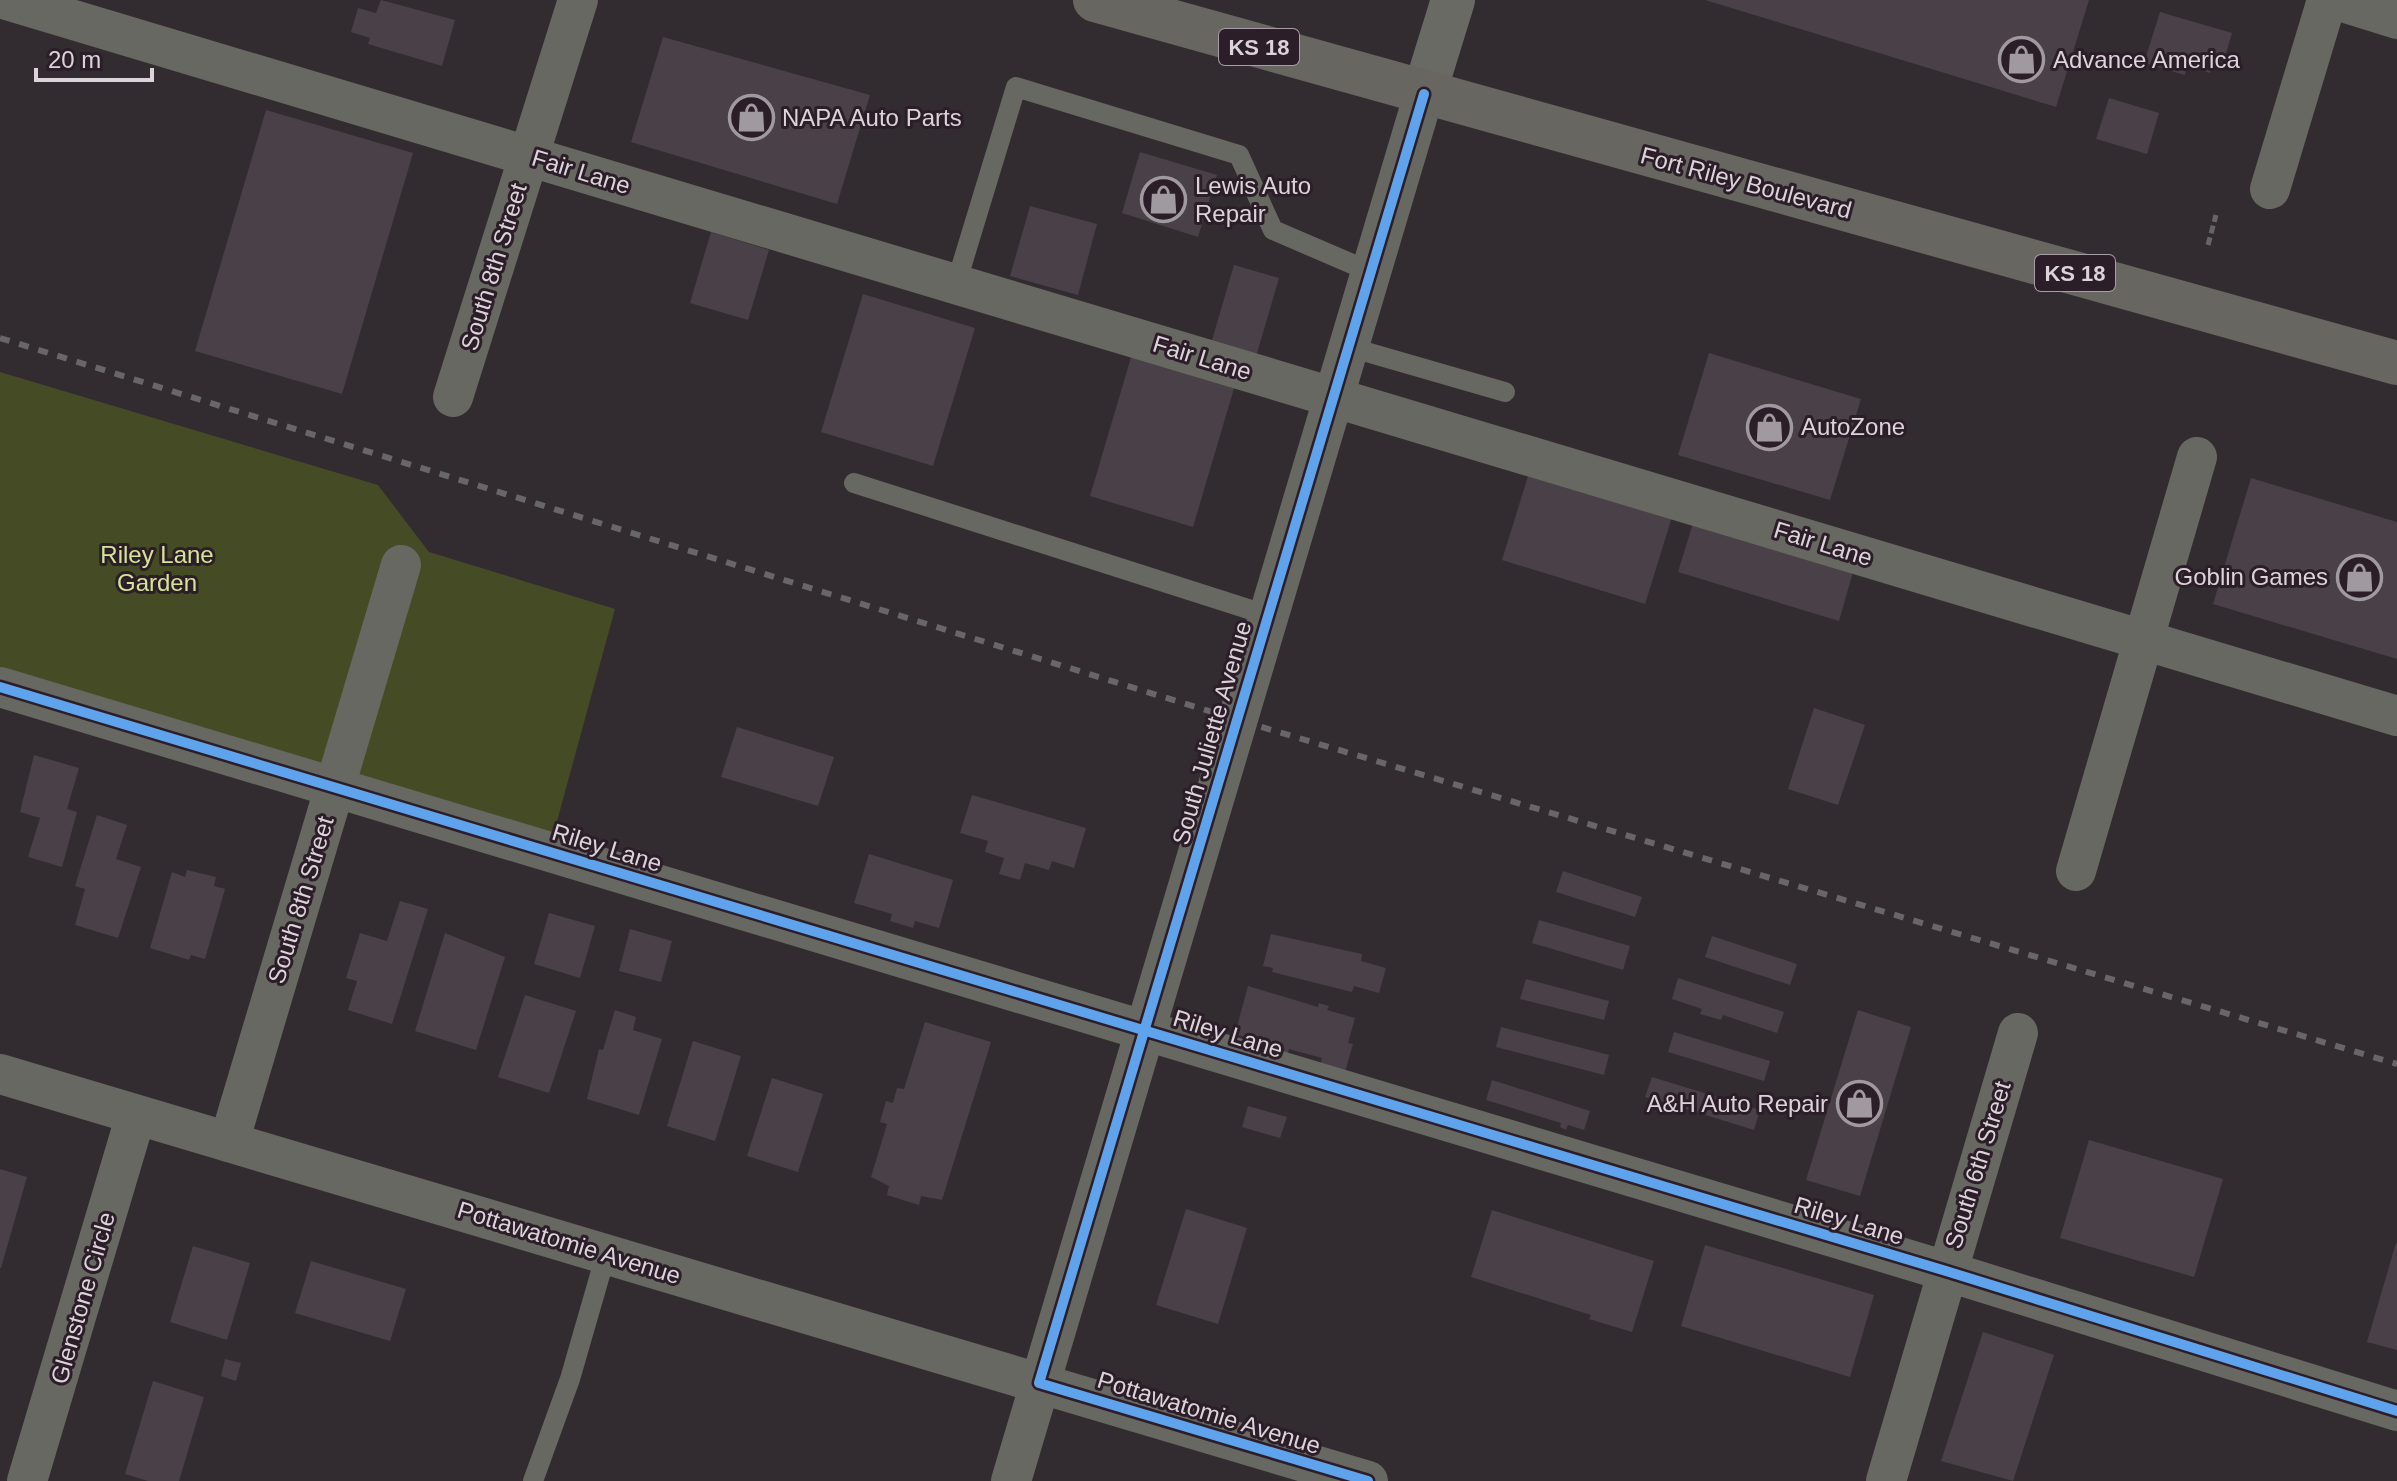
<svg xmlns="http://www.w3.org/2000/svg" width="2397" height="1481" font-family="Arial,sans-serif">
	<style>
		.garden { fill: #454b25 }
		.building { fill: #4a4047 }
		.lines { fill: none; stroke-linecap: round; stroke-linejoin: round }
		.path { stroke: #676564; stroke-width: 5; stroke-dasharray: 8 4; stroke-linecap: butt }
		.lane { stroke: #686862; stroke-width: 20 }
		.street { stroke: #686862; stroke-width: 40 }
		.secondary { stroke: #6a6a65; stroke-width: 44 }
		.highway { stroke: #676661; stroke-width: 44 }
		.rail { stroke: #686666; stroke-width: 6; stroke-dasharray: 10 10; stroke-linecap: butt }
		.cycleway-casing { stroke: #2c1e28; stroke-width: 15 }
		.cycleway { stroke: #60a3ed; stroke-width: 10 }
		.labels { text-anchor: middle; stroke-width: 6; stroke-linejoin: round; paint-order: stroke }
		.shield { fill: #2c1e28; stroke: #a79da5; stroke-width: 2 }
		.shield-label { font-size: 22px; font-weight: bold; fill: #dcd3da }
		.poi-label { font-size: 24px; fill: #dcd3da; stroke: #2c1e28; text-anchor: start }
		.street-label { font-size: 24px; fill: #dcd3da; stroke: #2c1e28 }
		.park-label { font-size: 24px; fill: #d5e495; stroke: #2c1e28 }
	</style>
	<rect width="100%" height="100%" fill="#322c31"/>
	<!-- garden -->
	<polygon class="garden" points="0,372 378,485 429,552 615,609 553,836 0,672"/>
	<!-- building -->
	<g class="building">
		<polygon points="381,0 455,20 442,66 368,44 370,38 351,32 358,8 376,13"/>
		<polygon points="1705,0 2089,0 2056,107"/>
		<polygon points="2160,12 2232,33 2221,70 2212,67 2210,73 2187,66 2185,75 2144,63"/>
		<polygon points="663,37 870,95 837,204 631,142"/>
		<polygon points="2109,98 2159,113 2147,154 2096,139"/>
		<polygon points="266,110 413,153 342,394 195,351"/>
		<polygon points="1140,152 1217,175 1198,237 1122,213"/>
		<polygon points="1030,206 1097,224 1078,295 1010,276"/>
		<polygon points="711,232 769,250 748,320 690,303"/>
		<polygon points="1234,265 1279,278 1255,360 1210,347"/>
		<polygon points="863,294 975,328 933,466 821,432"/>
		<polygon points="1709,353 1861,399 1830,500 1678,455"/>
		<polygon points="1132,354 1235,385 1193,527 1090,496"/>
		<polygon points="1529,473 1672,517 1645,604 1502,560"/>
		<polygon points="2251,478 2397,522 2397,659 2213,604"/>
		<polygon points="1693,523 1853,572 1839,621 1678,572"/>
		<polygon points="1814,708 1865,725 1838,805 1788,789"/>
		<polygon points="737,727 834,757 818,806 721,777"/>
		<polygon points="34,755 79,768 67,809 77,812 62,867 28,857 40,818 20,812"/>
		<polygon points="972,795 1086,828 1074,868 1052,861 1049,870 1025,863 1020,880 999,874 1004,858 985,852 988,841 960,833"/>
		<polygon points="97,815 127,825 116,859 141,867 118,938 75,925 85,889 75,886"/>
		<polygon points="869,854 953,880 939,928 915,921 913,928 890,921 892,914 854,903"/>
		<polygon points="187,870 216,877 214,886 225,889 205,959 191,955 189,960 150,948 172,872 185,877"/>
		<polygon points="1563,871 1642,897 1635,917 1556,892"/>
		<polygon points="400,901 428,909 392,1024 348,1010 357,981 346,978 360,933 387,941"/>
		<polygon points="549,913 595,926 580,978 534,964"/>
		<polygon points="1539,920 1630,946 1623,970 1532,943"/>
		<polygon points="630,929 672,941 661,982 619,971"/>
		<polygon points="445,933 505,957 476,1050 415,1031"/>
		<polygon points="1271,934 1362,954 1361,961 1386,968 1379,993 1354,986 1352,992 1272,972 1273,968 1263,966"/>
		<polygon points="1712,936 1797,964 1790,985 1705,957"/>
		<polygon points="1678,978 1784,1012 1777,1033 1723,1015 1721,1020 1700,1014 1702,1009 1672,999"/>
		<polygon points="1526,979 1609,1001 1604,1020 1520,999"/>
		<polygon points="1248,986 1318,1007 1319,1003 1329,1006 1327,1010 1355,1018 1348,1043 1353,1044 1345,1072 1320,1065 1322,1058 1289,1049 1287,1057 1253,1047 1255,1040 1235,1034"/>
		<polygon points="525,995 576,1011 549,1093 498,1077"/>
		<polygon points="615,1010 636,1017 633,1030 662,1039 639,1115 587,1099 599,1049 603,1050"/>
		<polygon points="1858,1010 1911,1027 1860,1196 1806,1180"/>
		<polygon points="925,1022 991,1042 942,1200 921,1196 919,1205 887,1195 889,1186 871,1177 887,1124 880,1122 886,1101 893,1103 897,1088 904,1089"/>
		<polygon points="1501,1027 1609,1055 1604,1075 1496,1047"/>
		<polygon points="1674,1032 1770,1061 1764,1081 1668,1052"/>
		<polygon points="693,1041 741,1056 715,1141 667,1126"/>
		<polygon points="1652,1077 1760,1110 1754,1130 1673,1105 1671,1111 1653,1105 1655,1100 1645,1097"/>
		<polygon points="772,1078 823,1094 798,1172 747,1156"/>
		<polygon points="1492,1080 1590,1111 1584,1130 1568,1125 1566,1130 1560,1127 1561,1123 1486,1100"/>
		<polygon points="1248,1106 1287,1117 1280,1138 1242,1127"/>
		<polygon points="2089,1140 2223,1179 2194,1277 2060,1238"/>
		<polygon points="0,1169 27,1177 1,1268 0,1268"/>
		<polygon points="1186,1209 1247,1228 1218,1324 1156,1305"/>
		<polygon points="1492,1210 1654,1261 1632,1332 1589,1319 1591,1315 1471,1277"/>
		<polygon points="2396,1243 2397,1243 2397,1350 2367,1342"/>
		<polygon points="1705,1245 1874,1295 1850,1377 1681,1326"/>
		<polygon points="193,1246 250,1263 227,1340 170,1322"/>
		<polygon points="311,1261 406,1289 390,1341 295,1313"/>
		<polygon points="1983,1332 2054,1355 2013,1481 1941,1461"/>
		<polygon points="225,1359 241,1363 236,1381 221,1376"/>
		<polygon points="153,1381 204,1397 179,1481 148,1481 125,1474"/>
	</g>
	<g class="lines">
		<!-- path -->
		<polyline class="path" points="2208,245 2216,215"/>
		<!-- lane -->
		<g class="lane">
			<polyline points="956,284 1016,87 1239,155 1273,230 1371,272"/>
			<polyline points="1349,347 1505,392"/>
			<polyline points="854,483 1267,615"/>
			<polyline points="533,1481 570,1379 606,1254"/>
		</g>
		<!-- street -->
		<g class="street">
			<polyline points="7,0 2397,716"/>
			<polyline points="2336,0 2397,19"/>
			<polyline points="2270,189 2327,0"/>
			<polyline points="453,397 578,0"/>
			<polyline points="0,687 1946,1271 2397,1411"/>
			<polyline points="2076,871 2197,457"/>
			<polyline points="0,1074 1368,1481"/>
			<polyline points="229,1142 401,565"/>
			<polyline points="27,1481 136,1115"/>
			<polyline points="1011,1481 1424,94"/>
			<polyline points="1886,1481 2018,1033"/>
		</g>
		<!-- secondary -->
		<polyline class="secondary" points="1424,94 1453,0"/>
		<!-- highway -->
		<polyline class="highway" points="1095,0 2397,363"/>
		<!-- rail -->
		<polyline class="rail" points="0,338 1238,720 2397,1064"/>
		<defs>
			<g id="cycleway">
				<polyline points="0,687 1946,1271 2397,1411"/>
				<polyline points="1368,1481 1039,1383 1424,94"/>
			</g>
		</defs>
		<!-- cycleway casing -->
		<use href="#cycleway" class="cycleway-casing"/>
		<!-- cycleway -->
		<use href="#cycleway" class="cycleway"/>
	</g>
	<!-- icons -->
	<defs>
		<symbol id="shop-ring" viewBox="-11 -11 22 22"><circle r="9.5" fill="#2c1e28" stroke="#a0999f" stroke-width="1.5"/><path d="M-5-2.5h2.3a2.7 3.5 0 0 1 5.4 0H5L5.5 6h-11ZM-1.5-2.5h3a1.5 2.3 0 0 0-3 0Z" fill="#a0999f"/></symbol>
	</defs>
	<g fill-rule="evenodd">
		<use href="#shop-ring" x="1996" y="34" width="51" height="51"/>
		<use href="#shop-ring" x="726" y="92" width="51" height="51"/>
		<use href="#shop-ring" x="1138" y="174" width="51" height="51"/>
		<use href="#shop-ring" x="1744" y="402" width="51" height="51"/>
		<use href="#shop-ring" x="2334" y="552" width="51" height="51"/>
		<use href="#shop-ring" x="1834" y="1078" width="51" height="51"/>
	</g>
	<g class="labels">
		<!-- shield labels -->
		<g class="shield">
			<rect x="1219" y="29" width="80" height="36" rx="6"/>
			<rect x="2035" y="255" width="80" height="36" rx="6"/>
		</g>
		<g class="shield-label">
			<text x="1259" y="55">KS 18</text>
			<text x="2075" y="281">KS 18</text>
		</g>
		<!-- poi labels -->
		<g class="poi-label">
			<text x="2053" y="68">Advance America</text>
			<text x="782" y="126">NAPA Auto Parts</text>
			<text x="1195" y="194">Lewis Auto<tspan x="1195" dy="28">Repair</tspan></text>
			<text x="1801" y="435">AutoZone</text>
			<text x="2328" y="585" text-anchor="end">Goblin Games</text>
			<text x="1828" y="1112" text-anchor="end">A&amp;H Auto Repair</text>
		</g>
		<!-- street labels -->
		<g class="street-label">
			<text transform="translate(581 172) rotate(17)" y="8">Fair Lane</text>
			<text transform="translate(1746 183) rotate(15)" y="8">Fort Riley Boulevard</text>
			<text transform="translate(494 267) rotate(-73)" y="8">South 8th Street</text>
			<text transform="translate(1202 358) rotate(17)" y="8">Fair Lane</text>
			<text transform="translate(1823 544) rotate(17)" y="8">Fair Lane</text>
			<text transform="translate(1212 733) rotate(-74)" y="8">South Juliette Avenue</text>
			<text transform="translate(607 848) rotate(17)" y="8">Riley Lane</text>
			<text transform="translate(301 900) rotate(-73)" y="8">South 8th Street</text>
			<text transform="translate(1228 1034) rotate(17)" y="8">Riley Lane</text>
			<text transform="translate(1978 1165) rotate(-73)" y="8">South 6th Street</text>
			<text transform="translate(1849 1221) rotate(17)" y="8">Riley Lane</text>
			<text transform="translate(569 1243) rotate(17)" y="8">Pottawatomie Avenue</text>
			<text transform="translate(83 1298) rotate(-74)" y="8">Glenstone Circle</text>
			<text transform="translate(1209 1413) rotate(17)" y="8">Pottawatomie Avenue</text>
		</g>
		<!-- park labels -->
		<g class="park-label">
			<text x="157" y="563">Riley Lane<tspan x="157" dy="28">Garden</tspan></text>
		</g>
	</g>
	<!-- scale -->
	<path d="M36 68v12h116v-12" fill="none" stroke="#dcd3da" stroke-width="4"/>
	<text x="48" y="68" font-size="24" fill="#dcd3da" stroke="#2c1e28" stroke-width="6" paint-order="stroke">20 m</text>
</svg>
